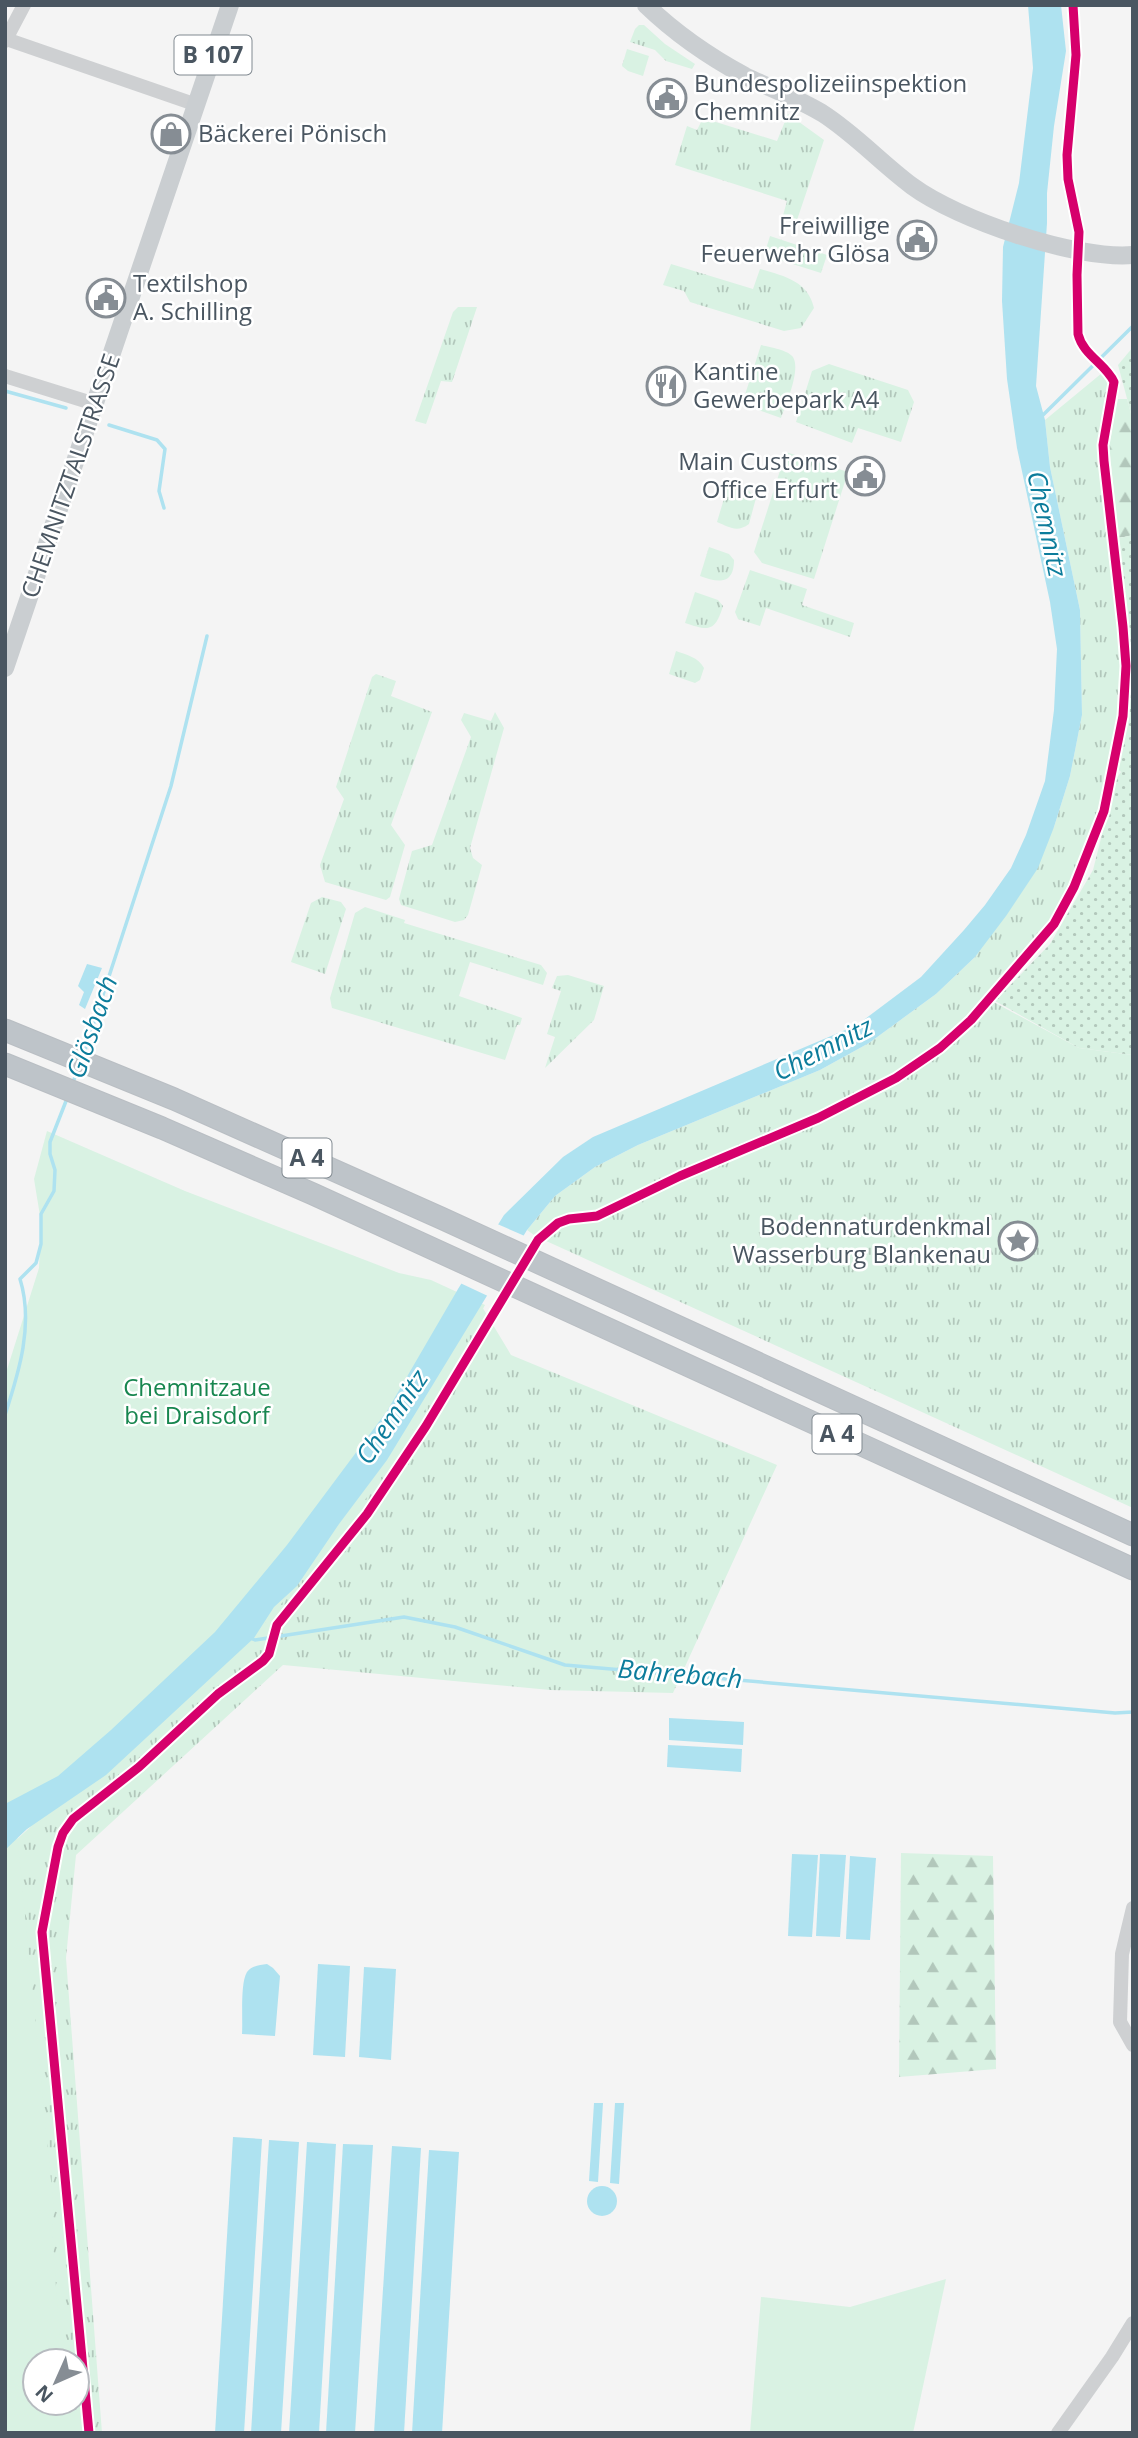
<svg xmlns="http://www.w3.org/2000/svg" width="1138" height="2438" font-family="'Open Sans',sans-serif">
	<style>
		.grass { fill: url(#grass-tufts); fill-rule: evenodd }
		.forest { fill: url(#forest-firs) }
		.park { fill: #d9f2e3 }
		.garden { fill: url(#garden-dots) }
		.water { fill: #aee2f0 }
		.pier { fill: #f4f4f4 }
		.lines { fill: none; stroke-linecap: round; stroke-linejoin: round }
		.stream { stroke: #aee2f0; stroke-width: 3.5 }
		.highway-casing { stroke: #b9bec3; stroke-width: 23 }
		.minor { stroke: #ced0d2; stroke-width: 14 }
		.major { stroke: #caced1; stroke-width: 18 }
		.highway { stroke: #bec4c9; stroke-width: 21 }
		.cycleway-casing { stroke: #fff; stroke-width: 13 }
		.cycleway { stroke: #d6006c; stroke-width: 9 }
		.labels { text-anchor: middle; stroke-width: 5; stroke-linejoin: round; paint-order: stroke }
		.shield { fill: #fff; stroke: #808990; stroke-width: 2 }
		.shield-label { font-size: 23px; font-weight: bold; fill: #4a5661 }
		.poi-label { font-size: 24px; fill: #4a5661; stroke: #fff; text-anchor: start }
		.street-label { font-size: 24px; fill: #4a5661; stroke: #fff }
		.park-label { font-size: 24px; fill: #17864f; stroke: #fff }
		.water-label { font-size: 26px; font-style: italic; fill: #0c7c9b; stroke: #fff }
	</style>
	<defs>
		<pattern id="grass-tufts" width="24" height="20" patternUnits="userSpaceOnUse" patternTransform="scale(1.75)"><rect width="24" height="20" fill="#d9f2e3"/><path d="M3 7l-1-3M5 7V3M7 7l1-3M15 17l-1-3M17 17v-4M19 17l1-3" fill="none" stroke="#b2c7bb"/></pattern>
		<pattern id="forest-firs" width="22" height="20" patternUnits="userSpaceOnUse" patternTransform="scale(1.75)"><rect width="22" height="20" fill="#d9f2e3"/><path d="M5 1l3.5 6h-7zM16 11l3.5 6h-7z" fill="#b2c7bb"/></pattern>
		<pattern id="garden-dots" width="8" height="8" patternUnits="userSpaceOnUse" patternTransform="scale(1.75)"><rect width="8" height="8" fill="#d9f2e3"/><path d="M2 2h.1M6 6h.1" fill="none" stroke="#b2c7bb" stroke-width="1.8" stroke-linecap="round"/></pattern>
	</defs>
	<rect width="100%" height="100%" fill="#f4f4f4"/>
	<!-- grass -->
	<g class="grass">
		<polygon points="639,25 644,25 665,44 695,64 692,69 666,61 655,50 630,42 635,29"/>
		<polygon points="627,49 649,56 643,76 628,71 622,66"/>
		<polygon points="788,114 824,140 796,223 782,219 787,201 675,165 687,126 697,130 703,118 777,141"/>
		<polygon points="770,236 827,255 821,273 764,255"/>
		<path d="M671,264L753,289L760,269C784,276 808,281 814,308L801,328L784,331L690,302L684,291L663,285Z"/>
		<polygon points="458,307 477,307 452,382 441,381 426,424 415,421 453,312"/>
		<path d="M761,345C769,347 788,350 793,357C801,370 786,404 781,418L742,404Z"/>
		<polygon points="829,364 908,390 914,402 901,442 858,428 852,443 796,422 812,371"/>
		<path d="M1102,373L1108,383L1100,441L1101,465L1122,667L1117,727L1108,778L1089,845L1058,911L988,999L1079,1048L1133,1055V1508L544,1240C564,1215 563,1223 590,1223C597,1223 606,1218 612,1215L610,1207L588,1214H566L534,1235L527,1230L555,1196L595,1167L638,1145L820,1070L869,1043L936,994L975,957L1054,827L1070,776L1082,715L1080,610L1050,467L1045,420Z"/>
		<polygon points="786,452 848,472 814,579 762,563 754,552"/>
		<path d="M729,482L747,489L756,498L749,524C737,533 729,527 717,522Z"/>
		<path d="M709,547L729,554L734,560C734,585 718,583 700,576Z"/>
		<polygon points="750,570 807,589 802,605 854,623 850,637 766,608 760,626 738,619 735,612"/>
		<path d="M695,592L718,600L723,606C715,632 709,631 685,623Z"/>
		<path d="M676,651C687,655 698,657 704,668L700,680L695,683L669,674Z"/>
		<polygon points="376,674 396,681 391,696 432,712 391,825 405,845 390,897 386,900 325,882 320,865 344,799 336,787 372,677"/>
		<polygon points="495,712 504,728 470,848 473,858 482,865 468,915 464,920 455,922 401,905 399,899 412,851 432,845 471,737 461,720 464,713 491,721"/>
		<polygon points="322,897 341,902 346,909 325,974 291,962 311,903"/>
		<polygon points="365,907 405,920 404,923 541,965 547,973 543,985 470,962 459,996 522,1018 520,1025 517,1025 505,1060 332,1008 330,998 355,913"/>
		<polygon points="568,975 604,986 594,1020 545,1068 555,1037 547,1034 561,991 552,988 557,976"/>
		<path d="M481,1305L511,1355L777,1465L673,1693L550,1690L283,1665L76,1855L66,1958L102,2433H5V1850L274,1607ZM35,2361H77V2403H35Z"/>
	</g>
	<!-- forest -->
	<g class="forest">
		<polygon points="1118,399 1127,399 1133,421 1133,535 1119,538 1109,446"/>
		<polygon points="901,1853 993,1856 996,2069 899,2077"/>
	</g>
	<!-- park -->
	<g class="park">
		<path d="M47,1131L185,1191L399,1273L431,1280L485,1305C452,1367 415,1429 375,1486C341,1534 303,1578 265,1623C215,1683 156,1739 94,1788C71,1806 43,1820 17,1834L54,2211L52,2228L61,2361H35V2403H65L68,2433H5V1376L39,1268L41,1222L34,1179Z"/>
		<polygon points="946,2279 913,2433 750,2433 761,2297 850,2307"/>
	</g>
	<!-- garden -->
	<g class="garden">
		<polygon points="1133,347 1133,421 1118,365"/>
		<polygon points="1133,535 1133,1055 1079,1048 995,1001 1050,944 1093,870 1116,779 1121,772 1118,769 1127,716 1130,664 1119,538"/>
	</g>
	<!-- water -->
	<g class="water">
		<polygon points="1028,5 1061,5 1066,51 1054,126 1047,193 1047,223 1036,386 1045,420 1050,467 1080,610 1082,715 1070,776 1054,827 1038,868 1006,916 975,957 936,994 869,1043 820,1070 638,1145 595,1167 555,1196 527,1230 387,1460 339,1524 297,1586 274,1607 254,1638 106,1775 27,1829 5,1850 5,1804 58,1776 111,1730 215,1632 287,1545 387,1411 458,1289 504,1215 563,1157 593,1137 857,1025 921,977 964,930 985,905 1011,868 1026,835 1045,781 1054,710 1057,649 1050,602 1017,448 1007,379 1002,301 1003,247 1019,183 1033,68"/>
		<polygon points="87,964 102,968 85,1009 79,1005 84,992 78,986"/>
		<polygon points="669,1718 744,1722 743,1745 669,1740"/>
		<polygon points="668,1745 742,1749 741,1772 667,1767"/>
		<polygon points="792,1854 818,1855 812,1937 788,1936"/>
		<polygon points="820,1854 846,1855 840,1937 816,1936"/>
		<polygon points="850,1856 876,1858 870,1940 846,1939"/>
		<path d="M267,1964L273,1968L280,1976L275,2036L242,2034C243,2020 240,1983 247,1972C251,1966 259,1965 267,1964Z"/>
		<polygon points="318,1964 350,1966 345,2057 313,2055"/>
		<polygon points="364,1967 396,1969 391,2060 359,2057"/>
		<polygon points="594,2103 603,2103 598,2182 589,2181"/>
		<polygon points="615,2103 624,2103 619,2184 610,2183"/>
		<polygon points="233,2137 262,2139 244,2433 215,2433"/>
		<polygon points="269,2140 299,2142 281,2433 251,2433"/>
		<polygon points="307,2142 336,2144 319,2433 289,2433"/>
		<polygon points="343,2144 373,2145 355,2433 326,2433"/>
		<polygon points="392,2146 421,2148 404,2433 374,2433"/>
		<polygon points="429,2150 459,2152 442,2433 412,2433"/>
		<circle cx="602" cy="2201" r="15"/>
	</g>
	<!-- pier -->
	<polygon class="pier" points="495,1223 527,1237 490,1297 458,1282"/>
	<g class="lines">
		<!-- stream -->
		<g class="stream">
			<polyline points="5,391 66,408"/>
			<polyline points="1042,416 1133,326"/>
			<polyline points="109,425 157,440 165,449 159,491 164,508"/>
			<polyline points="84,1053 171,786 207,636"/>
			<polyline points="73,1082 79,1067"/>
			<path d="M5,1415C19,1372 34,1324 20,1279L36,1263L41,1244V1214L54,1191L55,1170L50,1154V1142L68,1096"/>
			<polyline points="250,1638 255,1640 404,1617 455,1627 565,1665 1115,1713 1133,1712"/>
			<polyline points="5,1756 5,1771"/>
		</g>
		<defs>
			<g id="highway">
				<polyline points="5,1030 174,1099 441,1218 1133,1535"/>
				<polyline points="5,1064 162,1128 313,1194 1133,1569"/>
			</g>
		</defs>
		<!-- highway casing -->
		<use href="#highway" class="highway-casing"/>
		<!-- minor -->
		<g class="minor">
			<polyline points="6,39 197,105"/>
			<polyline points="5,41 24,5"/>
			<polyline points="5,376 95,404"/>
			<polyline points="1133,1908 1122,1954 1120,2022 1133,2045"/>
			<polyline points="1058,2433 1112,2357 1133,2323"/>
		</g>
		<!-- major -->
		<g class="major">
			<path d="M646,5C676,34 708,56 745,76C770,88 797,98 822,113C855,134 881,163 912,186C958,220 1076,260 1133,255"/>
			<polyline points="5,668 230,5"/>
		</g>
		<!-- highway -->
		<use href="#highway" class="highway"/>
		<defs>
			<path id="cycleway" d="M89,2433L42,1932L58,1847L63,1833L73,1819L139,1767L218,1694L263,1661L269,1654L277,1625L367,1514L426,1426L538,1240L558,1223L569,1219L597,1216L680,1176L818,1118L896,1078L940,1048L971,1020L1054,924L1074,887L1104,811L1123,716L1126,666L1123,627L1104,461L1103,445L1114,382C1106,364 1083,355 1078,334L1077,275L1079,232L1068,179L1067,155L1076,55L1073,5"/>
		</defs>
		<!-- cycleway casing -->
		<use href="#cycleway" class="cycleway-casing"/>
		<!-- cycleway -->
		<use href="#cycleway" class="cycleway"/>
	</g>
	<!-- icons -->
	<defs>
		<symbol id="civic-ring" viewBox="-11 -11 22 22"><circle r="9.5" fill="#fff" stroke="#868d94" stroke-width="1.5"/><path d="M-.6-6.5H3V-4.5H.6V-3L4-1V1h2V6H-6V1h2V-1L-.6-3ZM-1.2 2.5V6h2.4V2.5Z" fill="#868d94"/></symbol>
		<symbol id="shop-ring" viewBox="-11 -11 22 22"><circle r="9.5" fill="#fff" stroke="#868d94" stroke-width="1.5"/><path d="M-5-2.5h2.3a2.7 3.5 0 0 1 5.4 0H5L5.5 6h-11ZM-1.5-2.5h3a1.5 2.3 0 0 0-3 0Z" fill="#868d94"/></symbol>
		<symbol id="restaurant-ring" viewBox="-11 -11 22 22"><circle r="9.5" fill="#fff" stroke="#868d94" stroke-width="1.5"/><path d="M-5-6h1v4h1v-4h1v4h1v-4h1v5L-1.5 .5V6h-2V.5L-5-1ZM5-6V6H3V1.5H1.5Q1.5-4 5-6Z" fill="#868d94"/></symbol>
		<symbol id="sight-ring" viewBox="-11 -11 22 22"><circle r="9.5" fill="#fff" stroke="#868d94" stroke-width="1.5"/><path d="M0-6L1.8-2.2L6-1.7L2.9 1.2L3.7 5.4L0 3.3L-3.7 5.4L-2.9 1.2L-6-1.7L-1.8-2.2Z" fill="#868d94"/></symbol>
	</defs>
	<g fill-rule="evenodd">
		<use href="#civic-ring" x="645" y="76" width="44" height="44"/>
		<use href="#shop-ring" x="149" y="112" width="44" height="44"/>
		<use href="#civic-ring" x="895" y="218" width="44" height="44"/>
		<use href="#civic-ring" x="84" y="276" width="44" height="44"/>
		<use href="#restaurant-ring" x="644" y="364" width="44" height="44"/>
		<use href="#civic-ring" x="843" y="454" width="44" height="44"/>
		<use href="#sight-ring" x="996" y="1219" width="44" height="44"/>
	</g>
	<g class="labels">
		<!-- shield labels -->
		<g class="shield">
			<rect x="174.5" y="35.5" width="77" height="39" rx="5"/>
			<rect x="282.5" y="1138.5" width="49" height="39" rx="5"/>
			<rect x="812.5" y="1414.5" width="49" height="39" rx="5"/>
		</g>
		<g class="shield-label">
			<text x="213" y="63">B 107</text>
			<text x="307" y="1166">A 4</text>
			<text x="837" y="1442">A 4</text>
		</g>
		<!-- poi labels -->
		<g class="poi-label">
			<text x="694" y="92">Bundespolizeiinspektion<tspan x="694" dy="28">Chemnitz</tspan></text>
			<text x="198" y="142">Bäckerei Pönisch</text>
			<text x="890" y="234" text-anchor="end">Freiwillige<tspan x="890" dy="28">Feuerwehr Glösa</tspan></text>
			<text x="133" y="292">Textilshop<tspan x="133" dy="28">A. Schilling</tspan></text>
			<text x="693" y="380">Kantine<tspan x="693" dy="28">Gewerbepark A4</tspan></text>
			<text x="838" y="470" text-anchor="end">Main Customs<tspan x="838" dy="28">Office Erfurt</tspan></text>
			<text x="991" y="1235" text-anchor="end">Bodennaturdenkmal<tspan x="991" dy="28">Wasserburg Blankenau</tspan></text>
		</g>
		<!-- street labels -->
		<g class="street-label">
			<text transform="translate(71 476) rotate(-71)" y="8">CHEMNITZTALSTRASSE</text>
		</g>
		<!-- park labels -->
		<g class="park-label">
			<text x="197" y="1396">Chemnitzaue<tspan x="197" dy="28">bei Draisdorf</tspan></text>
		</g>
		<!-- water labels -->
		<g class="water-label">
			<text transform="translate(1047 524) rotate(78)" y="9">Chemnitz</text>
			<text transform="translate(92 1027) rotate(-71)" y="9">Glösbach</text>
			<text transform="translate(823 1049) rotate(-27)" y="9">Chemnitz</text>
			<text transform="translate(392 1417) rotate(-56)" y="9">Chemnitz</text>
			<text transform="translate(680 1674) rotate(5)" y="9">Bahrebach</text>
		</g>
	</g>
	<!-- border -->
	<rect width="1138" height="2438" fill="none" stroke="#4a5661" stroke-width="14"/>
	<!-- north arrow -->
	<g transform="translate(56 2382) rotate(225)"><circle r="33" fill="#ffffff" stroke="#b7bbc0" stroke-width="2"/>
	<path d="M0-5L12 26L0 18L-12 26Z" fill="#868d94"/>
	<text y="-10" font-size="19" font-weight="bold" text-anchor="middle" fill="#4a5661">N</text>
	</g>
</svg>
